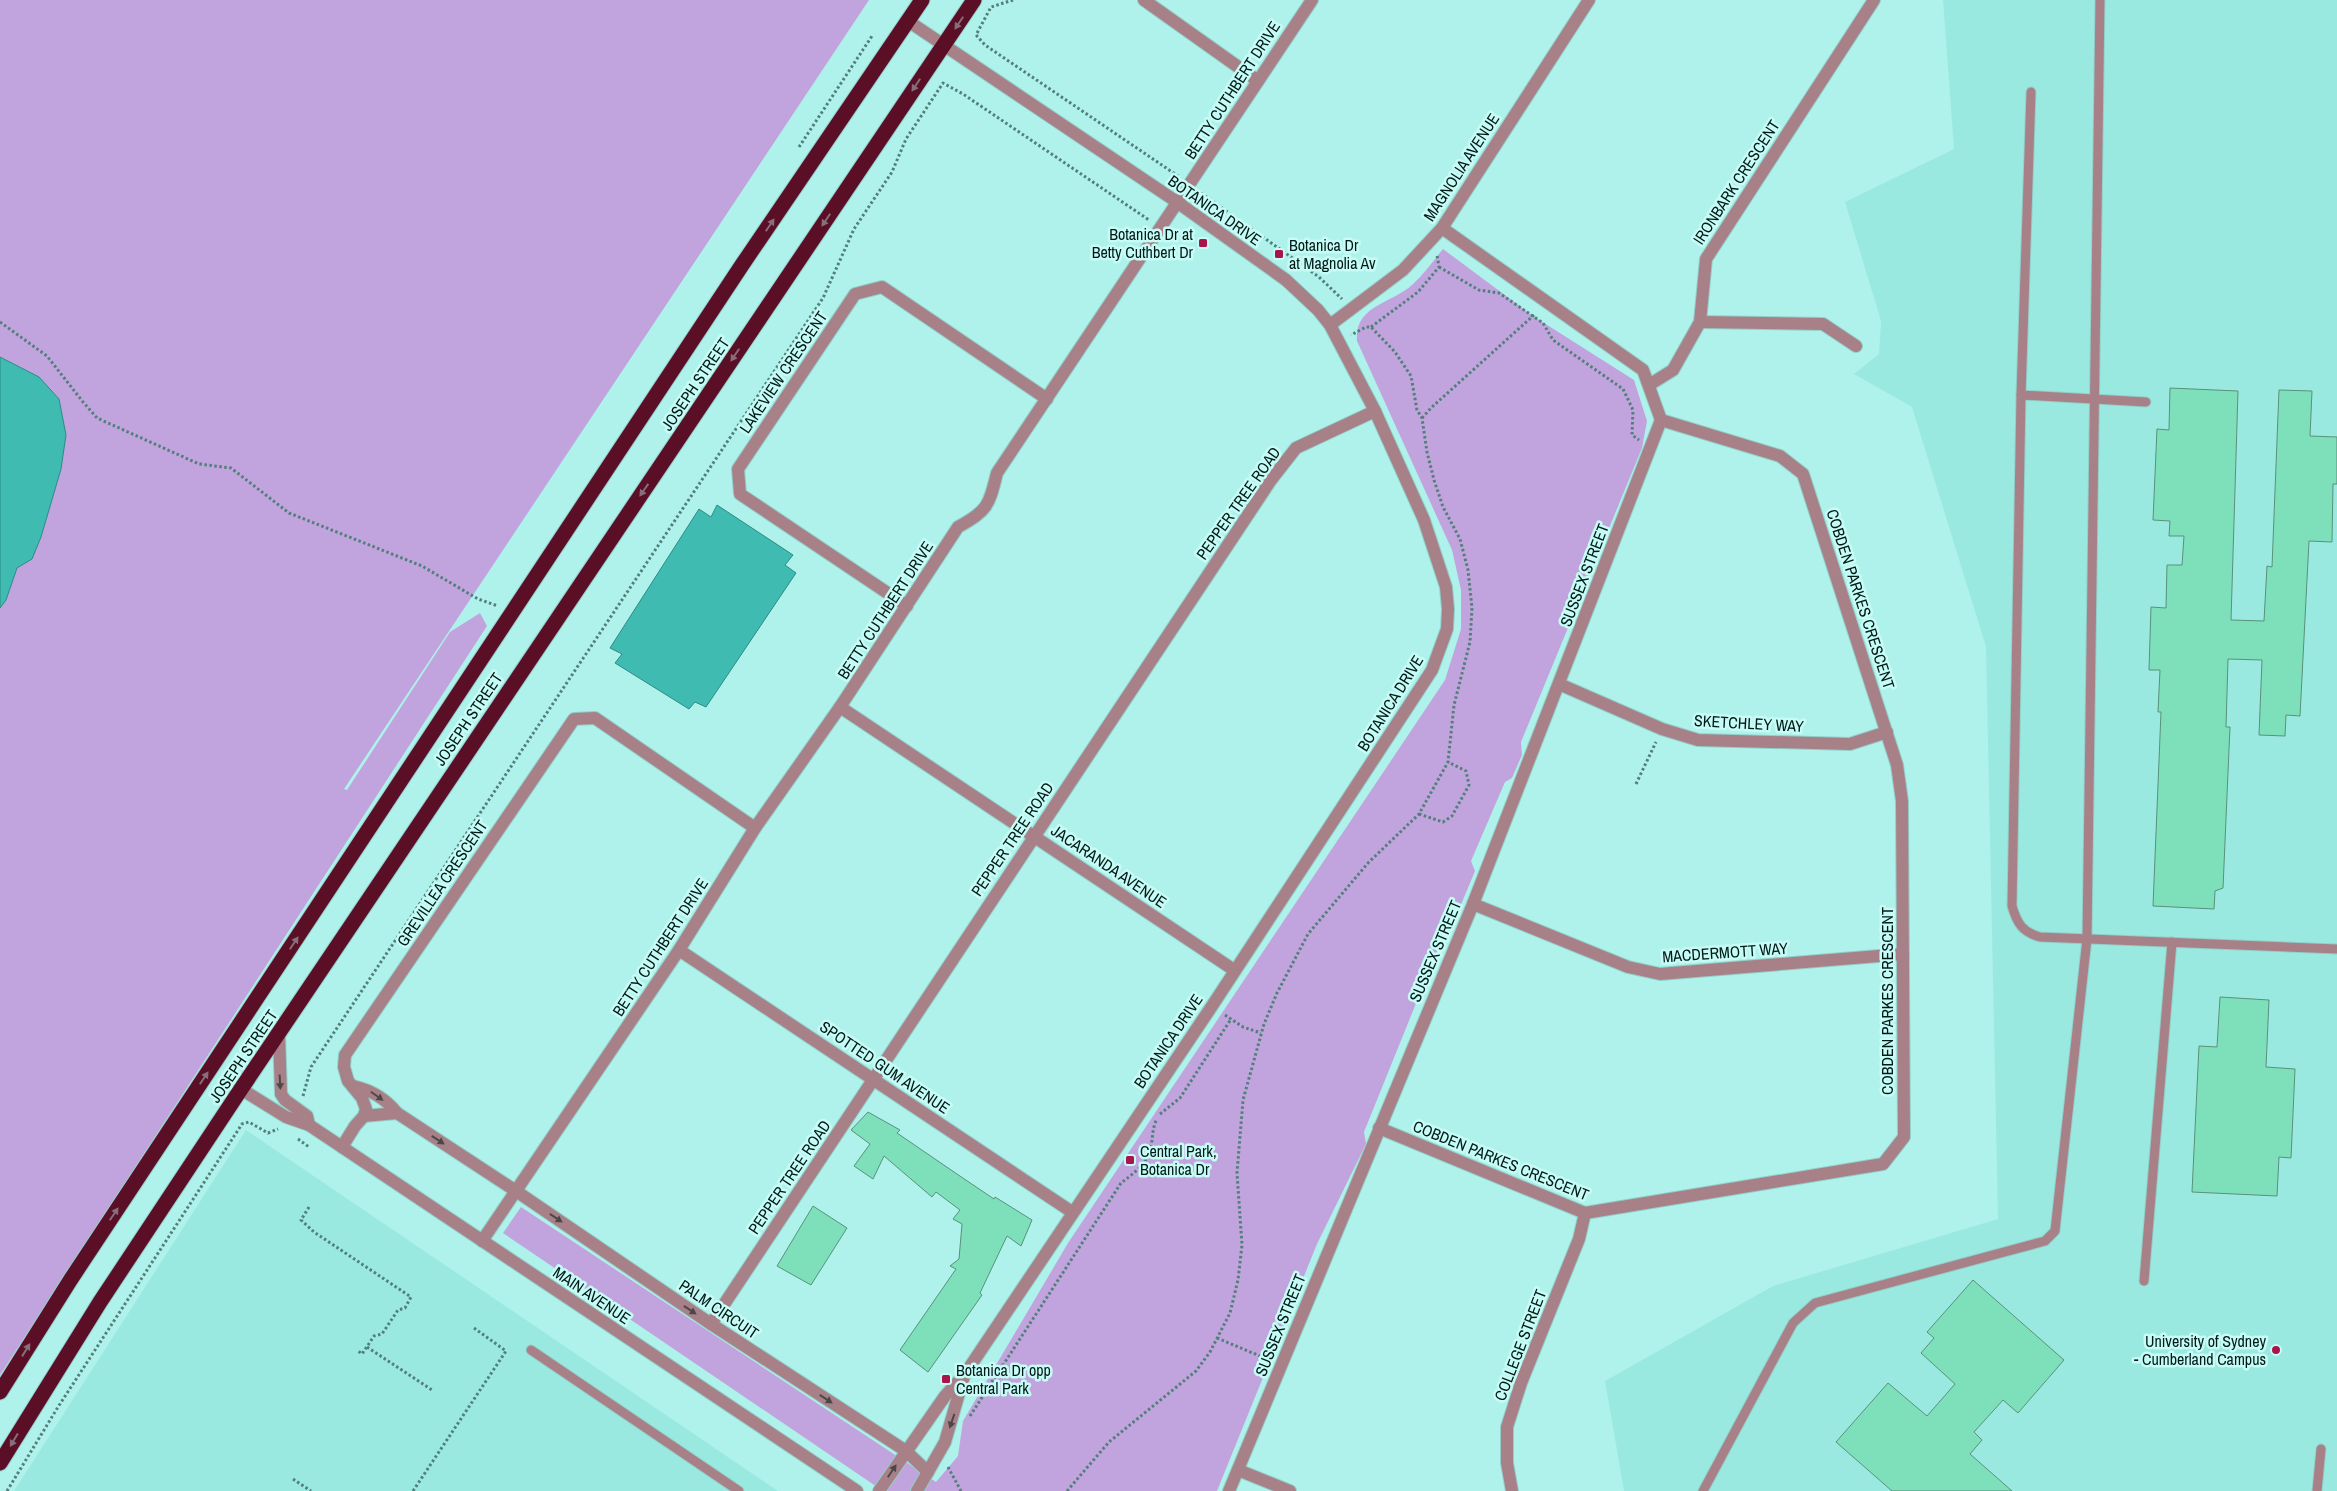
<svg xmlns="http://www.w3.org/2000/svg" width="2337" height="1491" font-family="'Archivo Narrow',sans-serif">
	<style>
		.built { fill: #9ae9e0 }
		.green { fill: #c1a4dd }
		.water { fill: #40bbb2; stroke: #2d8b84 }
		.building { fill: #7de0bb; stroke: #59917b }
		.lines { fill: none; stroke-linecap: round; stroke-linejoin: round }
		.lane-casing { stroke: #93cfc9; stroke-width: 11 }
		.street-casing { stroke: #93cfc9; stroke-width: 14 }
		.highway-casing { stroke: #93cfc9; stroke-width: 17 }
		.path { stroke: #527f7b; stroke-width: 3; stroke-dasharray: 2.5 2.5; stroke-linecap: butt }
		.lane { stroke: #a88188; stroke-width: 9 }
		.street { stroke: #a88188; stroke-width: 12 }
		.highway { stroke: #5b0f27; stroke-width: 15 }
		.oneway { fill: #866e7a }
		.oneway2 { fill: #4c484a }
		.poi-dot { fill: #a9154b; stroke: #c7fcf6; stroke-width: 2 }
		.labels { text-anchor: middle; stroke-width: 5; stroke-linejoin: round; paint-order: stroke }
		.street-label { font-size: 16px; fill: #001a18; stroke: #c7fcf6 }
		.poi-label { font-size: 16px; fill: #001a18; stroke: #c7fcf6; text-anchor: start }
	</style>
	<rect width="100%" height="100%" fill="#aff2eb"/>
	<!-- built -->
	<g class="built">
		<polygon points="1943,0 2337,0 2337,1491 1624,1491 1605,1381 1773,1286 1998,1219 1986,647 1912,407 1854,374 1879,354 1881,321 1845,202 1954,149"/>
		<polygon points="246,1130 778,1491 14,1491"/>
	</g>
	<!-- green -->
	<g class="green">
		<polygon points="0,0 869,0 344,789 347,790 450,632 480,613 487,626 0,1375"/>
		<path d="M1443,249L1533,316L1634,380L1647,421L1642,448L1521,742L1522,755L1512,778L1505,782L1471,861L1475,871L1447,938L1440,944L1364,1132L1366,1144L1317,1244L1217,1491H883L503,1233L521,1207L936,1482L958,1456L963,1421L1068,1243L1445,680L1461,629V590L1452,550L1357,341C1354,305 1392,304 1413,284C1424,274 1433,261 1443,249Z"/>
	</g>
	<!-- water -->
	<g class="water">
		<polygon points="0,357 39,377 59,399 66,435 61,469 41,537 32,559 17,568 6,600 0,608"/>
		<polygon points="717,505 793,555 785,565 796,573 706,707 695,702 689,709 615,663 622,654 610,648 699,509 711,517"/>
	</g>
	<!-- building -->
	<g class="building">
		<polygon points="2170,388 2238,391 2231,620 2264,621 2267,566 2272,567 2279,390 2312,391 2310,436 2337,437 2337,484 2333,484 2332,542 2309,541 2300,716 2286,715 2285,736 2259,735 2262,660 2228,659 2226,727 2230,727 2223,888 2215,891 2214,909 2153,906 2161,712 2158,712 2160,670 2149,670 2151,607 2166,608 2167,565 2182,565 2184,536 2169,536 2170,521 2153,520 2157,429 2169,430"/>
		<polygon points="2220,997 2269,1000 2266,1067 2295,1069 2291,1158 2279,1157 2277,1196 2192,1192 2199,1046 2217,1047"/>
		<polygon points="868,1112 900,1130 897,1133 954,1172 994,1199 995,1197 1032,1220 1021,1246 1007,1236 980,1293 982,1295 928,1372 900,1350 956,1269 950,1266 959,1259 962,1224 953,1219 960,1210 936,1192 932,1197 884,1156 873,1179 854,1166 870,1144 851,1130"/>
		<polygon points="813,1206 847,1228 811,1285 777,1266"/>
		<polygon points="1973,1280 2064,1360 2018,1413 2003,1400 1974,1432 1982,1440 1970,1454 2012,1491 1892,1491 1836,1442 1888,1383 1927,1416 1955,1384 1921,1353 1934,1338 1927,1332"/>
	</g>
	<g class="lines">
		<defs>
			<g id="lane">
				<path d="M2031,92L2021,395L2012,906C2017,923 2022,932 2040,937L2337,949"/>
				<polyline points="2021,395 2146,402"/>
				<polyline points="2144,1281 2172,942"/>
				<polyline points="531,1350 739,1491"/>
				<polyline points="1703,1491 1793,1323 1815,1303 2045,1241 2055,1231 2087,939 2100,0"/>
				<polyline points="2317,1491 2321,1449"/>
			</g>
			<g id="street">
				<polyline points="1144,0 1258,81"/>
				<polyline points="1442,228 1643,370 1661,420"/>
				<polyline points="1700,322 1823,324 1856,346"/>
				<polyline points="1330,325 1403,270 1442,228 1589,0"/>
				<polyline points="1649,385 1673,370 1700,322 1706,259 1874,0"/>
				<polyline points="907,606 740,494 738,469 855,294 882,287 1047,399"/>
				<polyline points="1559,684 1662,729 1698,740 1850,744 1887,732"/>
				<polyline points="840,707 1234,970"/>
				<polyline points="1473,904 1628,967 1660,974 1903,954"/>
				<polyline points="679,950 1072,1212"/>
				<polyline points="279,1034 281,1094 285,1100 307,1116 309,1125"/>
				<path d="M353,1086C371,1090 386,1099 397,1113L516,1191L711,1324L906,1451L928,1472"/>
				<polyline points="241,1089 286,1117 309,1125 857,1491"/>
				<polyline points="364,1116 397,1113"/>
				<polyline points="1379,1128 1585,1213 1883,1164 1904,1137 1902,801 1897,765 1803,474 1780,456 1661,420"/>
				<polyline points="342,1147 355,1126 364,1116 366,1109 362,1098 348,1081 344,1067 345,1055 574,719 595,718 755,828"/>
				<path d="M482,1241L679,950L755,828L840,707L958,527C988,511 989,505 997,473L1312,0"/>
				<polyline points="711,1324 1271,480 1296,448 1375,411"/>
				<polyline points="1238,1470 1290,1491"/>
				<polyline points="879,1491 945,1396 965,1374 1212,1006 1432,670 1447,629 1448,609 1446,587 1424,520 1375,411 1330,325 1318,310 1286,280 1177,202 908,21"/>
				<polyline points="917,1491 945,1442 964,1376"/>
				<polyline points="1229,1491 1473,904 1661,420"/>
				<polyline points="1512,1491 1507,1463 1507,1427 1521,1383 1579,1239 1585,1213"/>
			</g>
			<g id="highway">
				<polyline points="0,1392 71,1279 742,265 922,0"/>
				<polyline points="0,1463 100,1302 241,1089 974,0"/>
			</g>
		</defs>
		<!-- lane casing -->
		<use href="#lane" class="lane-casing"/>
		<!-- street casing -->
		<use href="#street" class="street-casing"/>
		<!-- highway casing -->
		<use href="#highway" class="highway-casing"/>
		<!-- path -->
		<g class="path">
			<polyline points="1013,0 991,7 976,35 985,45 1178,176"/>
			<polyline points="799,147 872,36"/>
			<polyline points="1201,193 1319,277 1342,299"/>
			<polyline points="1439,267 1479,290 1499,293 1543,323 1553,340 1623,389 1633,410 1632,435 1639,440"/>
			<polyline points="0,322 47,356 83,402 97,418 199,464 231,468 289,513 422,566 478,599 498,606"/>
			<polyline points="1371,327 1418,292 1439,267 1437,255"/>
			<polyline points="1422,418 1432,407 1534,315"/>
			<polyline points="1636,784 1656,742"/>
			<polyline points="1419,814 1443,822 1452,816 1469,785 1466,771 1448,762"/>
			<polyline points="1225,1015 1243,1027 1261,1033"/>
			<polyline points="303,1096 311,1067 823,298 854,229 892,172 906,139 943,83 963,94 1149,220"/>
			<polyline points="1160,1114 1180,1098 1231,1019"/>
			<polyline points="298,1139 309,1147"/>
			<polyline points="309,1207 301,1220 314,1232 411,1297 405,1308 398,1310 382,1334 374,1336 362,1354 357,1350"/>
			<polyline points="1217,1338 1267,1359"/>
			<polyline points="367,1347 432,1390"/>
			<path d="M970,1416L1121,1183C1133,1174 1148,1163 1151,1147C1153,1137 1152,1128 1157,1119"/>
			<polyline points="948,1467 961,1491"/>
			<polyline points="293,1479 311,1491"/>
			<polyline points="7,1491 58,1407 242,1124 249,1122 268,1133 278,1129"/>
			<polyline points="413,1491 506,1351 474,1328"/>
			<polyline points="1067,1491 1109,1442 1196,1371 1210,1352 1230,1313 1238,1280 1242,1245 1237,1173 1243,1100 1264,1024 1277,993 1308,934 1368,863 1419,814 1448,762 1454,705 1470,642 1472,608 1468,570 1460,539 1443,507 1434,480 1427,452 1422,418 1417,410 1411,376 1395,352 1371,327 1366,327 1351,335"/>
		</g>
		<!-- lane -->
		<use href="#lane" class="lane"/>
		<!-- street -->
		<use href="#street" class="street"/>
		<!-- highway -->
		<use href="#highway" class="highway"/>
	</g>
	<!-- one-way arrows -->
	<defs><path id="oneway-solid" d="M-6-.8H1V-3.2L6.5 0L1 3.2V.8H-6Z" transform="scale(1.25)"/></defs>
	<g class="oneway">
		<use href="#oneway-solid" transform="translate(959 23) rotate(124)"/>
		<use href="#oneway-solid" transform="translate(916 85) rotate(124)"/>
		<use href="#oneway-solid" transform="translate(826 220) rotate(124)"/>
		<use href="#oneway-solid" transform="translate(770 225) rotate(-56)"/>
		<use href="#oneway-solid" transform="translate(735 355) rotate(124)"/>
		<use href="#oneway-solid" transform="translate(644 490) rotate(125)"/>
		<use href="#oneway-solid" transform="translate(294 943) rotate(-56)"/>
		<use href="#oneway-solid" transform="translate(204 1078) rotate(-56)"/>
		<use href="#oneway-solid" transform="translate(114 1214) rotate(-56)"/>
		<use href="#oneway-solid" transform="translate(26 1350) rotate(-58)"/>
		<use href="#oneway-solid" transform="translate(14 1440) rotate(121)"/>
	</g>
	<g class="oneway2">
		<use href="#oneway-solid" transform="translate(280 1082) rotate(87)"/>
		<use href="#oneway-solid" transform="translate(377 1096) rotate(35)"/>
		<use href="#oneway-solid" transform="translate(438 1140) rotate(33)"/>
		<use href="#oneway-solid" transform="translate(556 1218) rotate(34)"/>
		<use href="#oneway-solid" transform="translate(690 1310) rotate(34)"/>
		<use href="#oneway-solid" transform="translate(826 1399) rotate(33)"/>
		<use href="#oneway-solid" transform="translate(952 1421) rotate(109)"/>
		<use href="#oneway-solid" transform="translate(892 1471) rotate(-56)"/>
	</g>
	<!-- markers -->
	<g class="poi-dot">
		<rect x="1198" y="238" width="10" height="10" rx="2.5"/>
		<rect x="1274" y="249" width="10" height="10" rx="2.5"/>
		<rect x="1125" y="1155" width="10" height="10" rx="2.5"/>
		<circle cx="2276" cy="1350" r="5"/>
		<rect x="941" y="1374" width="10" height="10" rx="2.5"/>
	</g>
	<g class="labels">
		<!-- street labels -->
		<g class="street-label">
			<text transform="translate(1232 90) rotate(-57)" y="6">BETTY CUTHBERT DRIVE</text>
			<text transform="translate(1461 167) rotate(-57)" y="6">MAGNOLIA AVENUE</text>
			<text transform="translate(1736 182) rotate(-57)" y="6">IRONBARK CRESCENT</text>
			<text transform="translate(1215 210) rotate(35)" y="6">BOTANICA DRIVE</text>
			<text transform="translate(783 372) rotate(-56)" y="6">LAKEVIEW CRESCENT</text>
			<text transform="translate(695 384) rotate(-56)" y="6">JOSEPH STREET</text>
			<text transform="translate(1238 503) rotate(-55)" y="6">PEPPER TREE ROAD</text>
			<text transform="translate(1584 575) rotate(-69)" y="6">SUSSEX STREET</text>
			<text transform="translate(1861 599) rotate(72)" y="6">COBDEN PARKES CRESCENT</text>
			<text transform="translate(885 610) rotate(-57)" y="6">BETTY CUTHBERT DRIVE</text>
			<text transform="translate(1390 703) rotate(-58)" y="6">BOTANICA DRIVE</text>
			<text transform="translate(468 719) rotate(-56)" y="6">JOSEPH STREET</text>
			<text transform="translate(1749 723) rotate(3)" y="6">SKETCHLEY WAY</text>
			<text transform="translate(1012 839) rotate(-56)" y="6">PEPPER TREE ROAD</text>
			<text transform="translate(1109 866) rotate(34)" y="6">JACARANDA AVENUE</text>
			<text transform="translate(442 883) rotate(-56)" y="6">GREVILLEA CRESCENT</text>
			<text transform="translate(660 947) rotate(-57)" y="6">BETTY CUTHBERT DRIVE</text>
			<text transform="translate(1435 951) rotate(-67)" y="6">SUSSEX STREET</text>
			<text transform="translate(1725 952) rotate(-4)" y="6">MACDERMOTT WAY</text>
			<text transform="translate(1887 1001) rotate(-90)" y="6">COBDEN PARKES CRESCENT</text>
			<text transform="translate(1168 1041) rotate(-56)" y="6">BOTANICA DRIVE</text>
			<text transform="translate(243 1056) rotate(-56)" y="6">JOSEPH STREET</text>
			<text transform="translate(885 1067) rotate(34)" y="6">SPOTTED GUM AVENUE</text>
			<text transform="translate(1501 1160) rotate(22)" y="6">COBDEN PARKES CRESCENT</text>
			<text transform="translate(789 1177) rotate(-56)" y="6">PEPPER TREE ROAD</text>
			<text transform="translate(592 1295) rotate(34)" y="6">MAIN AVENUE</text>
			<text transform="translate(719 1309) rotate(34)" y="6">PALM CIRCUIT</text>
			<text transform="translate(1280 1325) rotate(-68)" y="6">SUSSEX STREET</text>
			<text transform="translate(1520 1345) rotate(-69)" y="6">COLLEGE STREET</text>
		</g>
		<!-- poi labels -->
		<g class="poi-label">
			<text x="1193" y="240" text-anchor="end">Botanica Dr at<tspan x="1193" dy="18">Betty Cuthbert Dr</tspan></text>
			<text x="1289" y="251">Botanica Dr<tspan x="1289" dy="18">at Magnolia Av</tspan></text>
			<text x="1140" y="1157">Central Park,<tspan x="1140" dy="18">Botanica Dr</tspan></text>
			<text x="2266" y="1347" text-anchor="end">University of Sydney<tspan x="2266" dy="18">- Cumberland Campus</tspan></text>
			<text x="956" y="1376">Botanica Dr opp<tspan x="956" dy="18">Central Park</tspan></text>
		</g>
	</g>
</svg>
